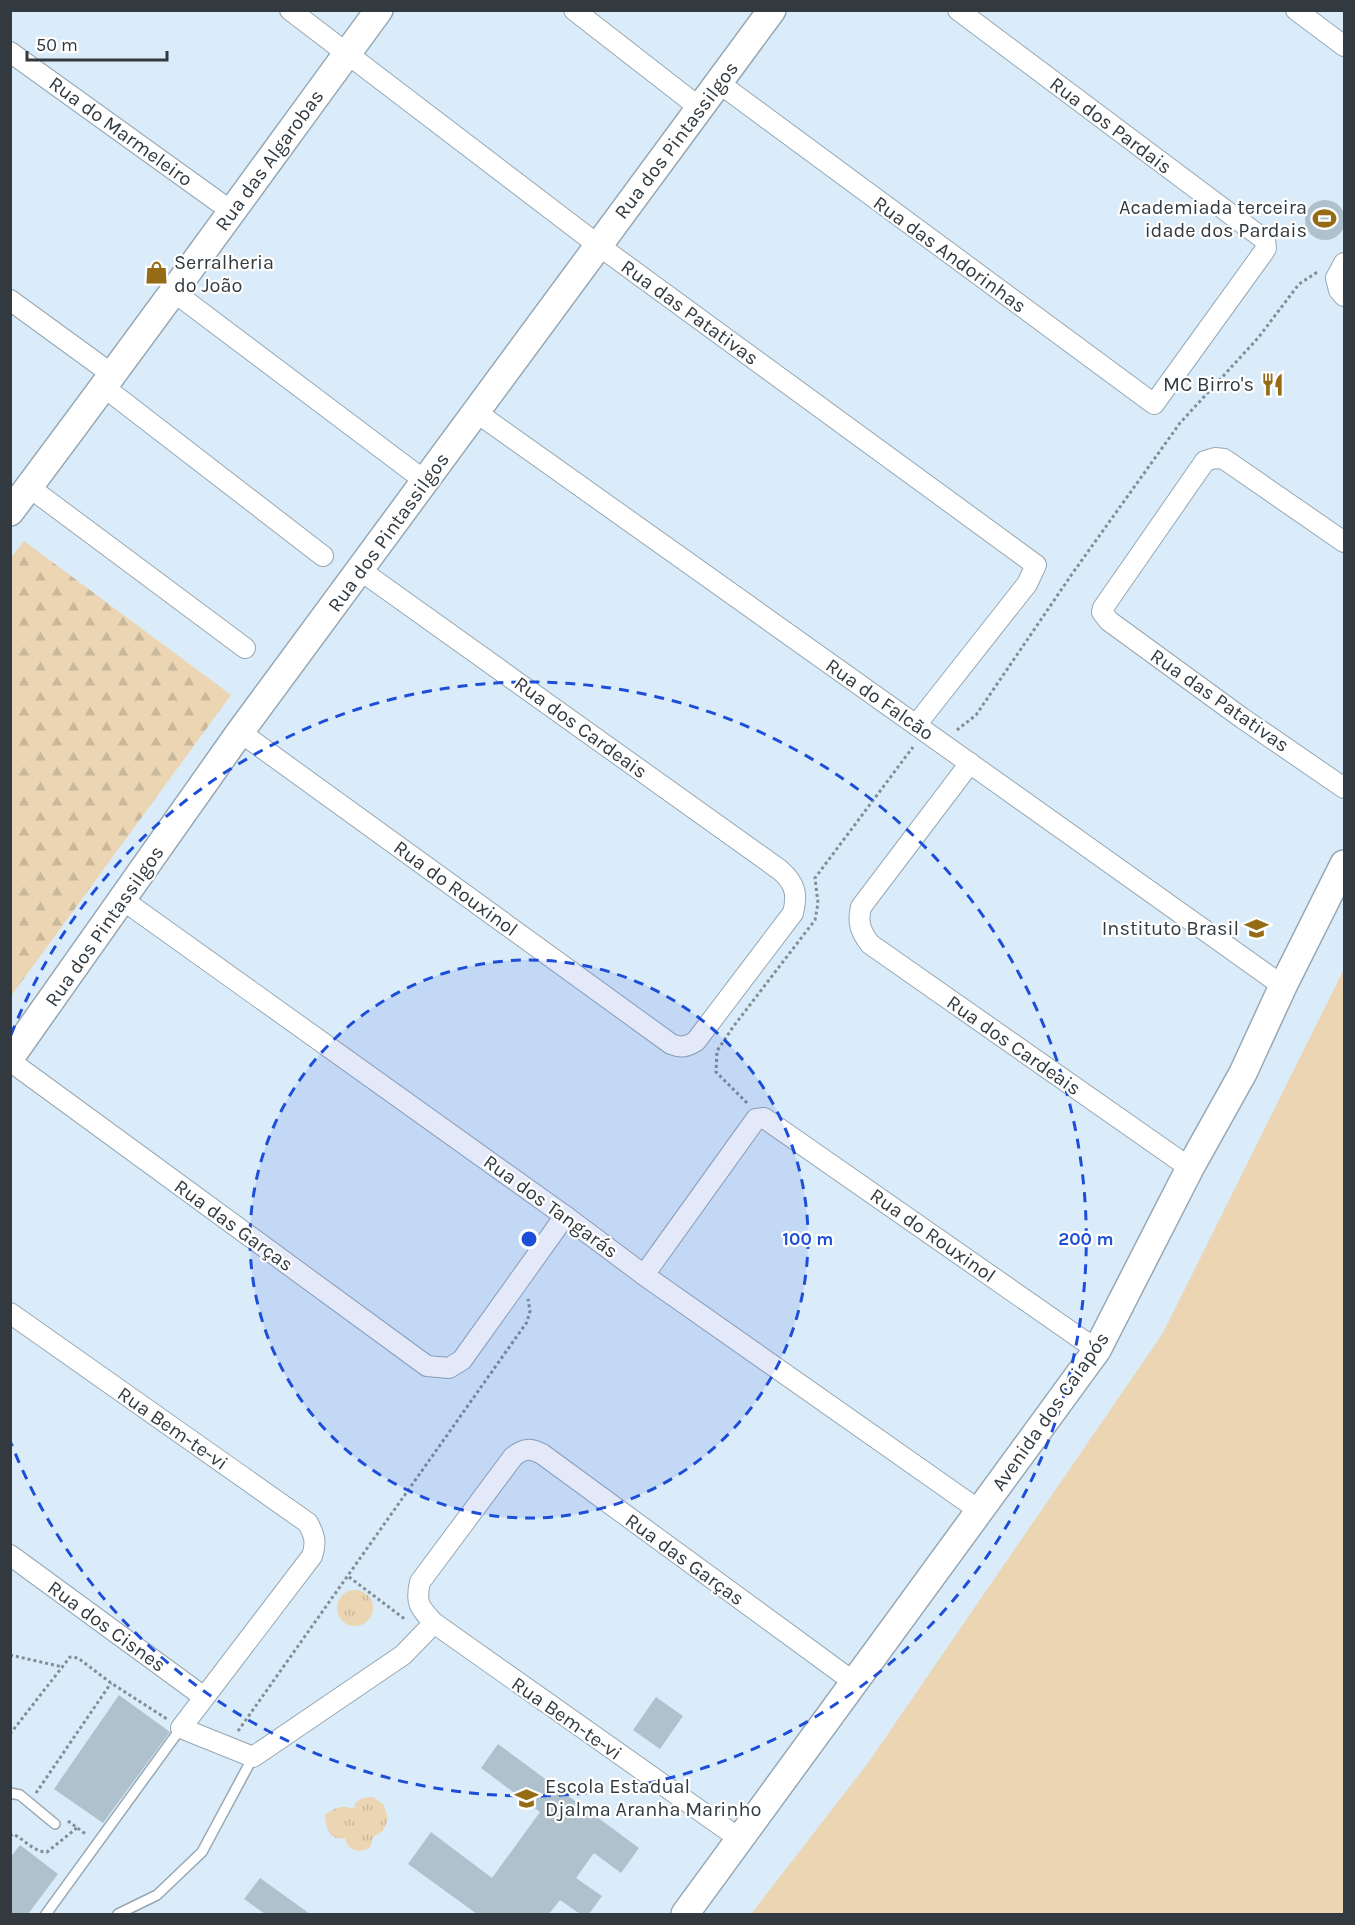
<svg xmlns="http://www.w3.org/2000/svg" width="1355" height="1925" font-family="Karla,sans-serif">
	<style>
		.grass { fill: #ebd5b2 }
		.forest { fill: url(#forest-firs) }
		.park { fill: url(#park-tufts) }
		.building { fill: #b0c1ce }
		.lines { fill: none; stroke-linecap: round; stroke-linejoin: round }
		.lane-casing { stroke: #97a8b4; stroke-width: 12 }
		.street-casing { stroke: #97a8b4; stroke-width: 22 }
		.secondary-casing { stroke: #97a8b4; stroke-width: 30 }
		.path { stroke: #818e96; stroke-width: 3; stroke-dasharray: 3 3; stroke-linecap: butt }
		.lane { stroke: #fff; stroke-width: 9 }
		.street { stroke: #fff; stroke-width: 20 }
		.secondary { stroke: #fff; stroke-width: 27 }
		.ring { fill: none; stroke: #1d4ed8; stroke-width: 3; stroke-dasharray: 10 8 }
		.labels { text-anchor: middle; stroke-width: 4.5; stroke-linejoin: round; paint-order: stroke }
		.street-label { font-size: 20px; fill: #333a3f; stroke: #fff }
		.poi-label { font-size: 20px; fill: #333a3f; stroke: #fff; text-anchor: end }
		.centre { fill: #1d4ed8; stroke: #fff; stroke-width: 3 }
		.ring-label { font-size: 18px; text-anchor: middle; font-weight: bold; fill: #1d4ed8; stroke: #fff; stroke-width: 4.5; stroke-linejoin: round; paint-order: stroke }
	</style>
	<defs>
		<pattern id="forest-firs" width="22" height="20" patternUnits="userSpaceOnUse" patternTransform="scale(1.5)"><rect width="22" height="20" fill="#ebd5b2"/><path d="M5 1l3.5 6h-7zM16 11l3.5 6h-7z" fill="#cab89a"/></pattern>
		<pattern id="park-tufts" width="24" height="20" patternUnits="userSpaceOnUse" patternTransform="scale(1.5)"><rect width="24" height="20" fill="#ebd5b2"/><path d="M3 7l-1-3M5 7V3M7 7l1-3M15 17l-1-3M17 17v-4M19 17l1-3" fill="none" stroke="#cab89a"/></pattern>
	</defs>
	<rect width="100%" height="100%" fill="#daecf9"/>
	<!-- grass -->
	<polygon class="grass" points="1344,969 1344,1914 751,1914 868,1763 1163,1333"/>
	<!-- forest -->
	<polygon class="forest" points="24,541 231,695 11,996 10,559"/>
	<!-- park -->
	<g class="park">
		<circle cx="355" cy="1608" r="18"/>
		<path d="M373,1797L384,1805L388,1819L383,1831L373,1837L370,1848C359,1853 348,1852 345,1838C329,1841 326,1828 325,1815C336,1807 342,1805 354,1809L355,1803L363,1798Z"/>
	</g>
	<!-- building -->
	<g class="building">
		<circle cx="1325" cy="220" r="20"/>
		<polygon points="119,1695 170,1732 103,1823 54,1789"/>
		<polygon points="656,1697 683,1716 660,1749 633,1730"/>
		<polygon points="498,1744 639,1848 621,1873 594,1853 576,1878 602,1896 589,1914 580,1914 560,1900 549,1914 477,1914 408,1864 431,1832 492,1878 540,1812 481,1768"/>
		<polygon points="20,1845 58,1874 28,1914 10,1914 10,1858"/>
		<polygon points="260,1878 310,1914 265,1914 244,1899"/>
	</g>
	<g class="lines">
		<defs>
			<g id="lane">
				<polyline points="10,1793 20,1795 55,1824"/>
				<polyline points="46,1914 181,1728"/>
				<polyline points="118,1914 157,1895 202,1852 253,1757"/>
			</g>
			<g id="street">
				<polyline points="290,10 598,245 1036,565 1027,584 916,725"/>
				<polyline points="574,10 700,108"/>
				<polyline points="1296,10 1344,46"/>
				<polyline points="10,52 231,211"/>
				<polyline points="719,83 1154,404 1263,253 1266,248 1265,240 958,10"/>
				<polyline points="1344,263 1336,278 1339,290 1344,296"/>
				<polyline points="174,292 425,481"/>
				<polyline points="10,300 113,375"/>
				<polyline points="104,387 323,556"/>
				<polyline points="476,412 1283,986"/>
				<polyline points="29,487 245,648"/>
				<polyline points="1344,542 1224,459 1215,458 1205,461 1103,608 1102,612 1109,621 1242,718 1344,788"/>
				<path d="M240,732L671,1044C681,1048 687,1047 696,1041L793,913C798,894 795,883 780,870L360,570"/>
				<path d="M970,763L861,907C857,923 861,932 870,944L1190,1168"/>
				<polyline points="123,900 565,1216 644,1275 980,1511"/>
				<polyline points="10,1061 427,1366 449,1368 462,1360 565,1216"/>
				<polyline points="644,1275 756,1119 764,1118 1097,1350"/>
				<path d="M10,1313L308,1523C314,1535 317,1542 312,1556L181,1728L253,1757L403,1655L434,1623"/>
				<polyline points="10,1555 204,1697"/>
				<path d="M740,1839L434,1623C420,1608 415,1604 420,1582L513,1457C524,1448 530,1448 542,1454L855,1683"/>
			</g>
			<g id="secondary">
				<path d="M10,512C135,346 256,178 379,10"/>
				<polyline points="10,1058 240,732 772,10"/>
				<polyline points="685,1914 1097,1350 1190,1168 1243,1073 1283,986 1344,864"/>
			</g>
		</defs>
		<!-- lane casing -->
		<use href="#lane" class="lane-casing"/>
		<!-- street casing -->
		<use href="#street" class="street-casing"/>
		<!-- secondary casing -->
		<use href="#secondary" class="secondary-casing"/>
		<!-- path -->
		<g class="path">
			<polyline points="957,730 976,715 1072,574 1180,423 1258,338 1299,284 1319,271"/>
			<polyline points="747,1103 716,1072 717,1051 733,1027 815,920 818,903 815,878 913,747"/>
			<polyline points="349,1577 406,1620"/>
			<polyline points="10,1655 63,1667"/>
			<polyline points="238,1731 527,1322 530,1311 528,1299"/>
			<polyline points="10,1734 70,1657 78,1658 111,1683 167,1719"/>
			<polyline points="36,1793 111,1683"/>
			<polyline points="68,1821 87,1835"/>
			<path d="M10,1836L13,1834C25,1840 34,1852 47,1852L78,1827"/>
		</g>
		<!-- lane -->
		<use href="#lane" class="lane"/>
		<!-- street -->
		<use href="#street" class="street"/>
		<!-- secondary -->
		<use href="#secondary" class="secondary"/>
	</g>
	<!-- distance rings -->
	<circle cx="529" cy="1239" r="279" fill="#1d4ed8" fill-opacity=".12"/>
	<g class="ring">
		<circle cx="529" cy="1239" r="279"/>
		<path d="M11 1035A557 557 0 1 1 11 1443"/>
	</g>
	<!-- icons -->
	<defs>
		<symbol id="stadium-bare" viewBox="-9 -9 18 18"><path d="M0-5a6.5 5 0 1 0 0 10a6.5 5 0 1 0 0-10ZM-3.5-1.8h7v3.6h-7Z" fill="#956b16" stroke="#fff" stroke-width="2.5" paint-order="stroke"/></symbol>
		<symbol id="shop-bare" viewBox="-9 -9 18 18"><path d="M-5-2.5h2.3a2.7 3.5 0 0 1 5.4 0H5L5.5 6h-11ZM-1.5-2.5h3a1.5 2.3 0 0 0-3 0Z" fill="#956b16" stroke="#fff" stroke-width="2.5" paint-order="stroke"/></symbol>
		<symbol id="restaurant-bare" viewBox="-9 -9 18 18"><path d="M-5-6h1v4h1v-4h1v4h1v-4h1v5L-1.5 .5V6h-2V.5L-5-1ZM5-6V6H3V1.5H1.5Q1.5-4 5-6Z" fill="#956b16" stroke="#fff" stroke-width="2.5" paint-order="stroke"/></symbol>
		<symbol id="school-bare" viewBox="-9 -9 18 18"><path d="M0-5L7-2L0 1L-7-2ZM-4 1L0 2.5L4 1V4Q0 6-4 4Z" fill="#956b16" stroke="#fff" stroke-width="2.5" paint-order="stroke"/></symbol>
	</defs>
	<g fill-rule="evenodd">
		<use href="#stadium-bare" x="1308" y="202" width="33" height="33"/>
		<use href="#shop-bare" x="140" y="256" width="33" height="33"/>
		<use href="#restaurant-bare" x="1256" y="368" width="33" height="33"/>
		<use href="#school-bare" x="1240" y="912" width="33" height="33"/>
		<use href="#school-bare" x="510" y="1782" width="33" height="33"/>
	</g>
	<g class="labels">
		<!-- street labels -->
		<g class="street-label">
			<text transform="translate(1111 125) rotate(37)" y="7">Rua dos Pardais</text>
			<text transform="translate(121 131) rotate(36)" y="7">Rua do Marmeleiro</text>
			<text transform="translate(676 140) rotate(-53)" y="7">Rua dos Pintassilgos</text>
			<text transform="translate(269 160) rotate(-54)" y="7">Rua das Algarobas</text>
			<text transform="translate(950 254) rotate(36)" y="7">Rua das Andorinhas</text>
			<text transform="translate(690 312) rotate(36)" y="7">Rua das Patativas</text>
			<text transform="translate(388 532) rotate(-54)" y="7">Rua dos Pintassilgos</text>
			<text transform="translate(880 699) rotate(35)" y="7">Rua do Falcão</text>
			<text transform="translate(1220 700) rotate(35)" y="7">Rua das Patativas</text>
			<text transform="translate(581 727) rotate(36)" y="7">Rua dos Cardeais</text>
			<text transform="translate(456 888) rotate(36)" y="7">Rua do Rouxinol</text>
			<text transform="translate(104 926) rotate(-55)" y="7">Rua dos Pintassilgos</text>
			<text transform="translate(1014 1045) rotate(35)" y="7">Rua dos Cardeais</text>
			<text transform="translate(551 1206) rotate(36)" y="7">Rua dos Tangarás</text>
			<text transform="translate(234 1225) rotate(36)" y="7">Rua das Garças</text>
			<text transform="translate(933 1235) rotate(35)" y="7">Rua do Rouxinol</text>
			<text transform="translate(1050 1411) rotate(-55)" y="7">Avenida dos Caiapós</text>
			<text transform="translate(173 1428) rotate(35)" y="7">Rua Bem-te-vi</text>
			<text transform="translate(685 1559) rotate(36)" y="7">Rua das Garças</text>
			<text transform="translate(107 1626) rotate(36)" y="7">Rua dos Cisnes</text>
			<text transform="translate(567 1718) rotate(35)" y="7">Rua Bem-te-vi</text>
		</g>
		<!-- poi labels -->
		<g class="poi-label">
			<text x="1307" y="214">Academiada terceira<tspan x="1307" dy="23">idade dos Pardais</tspan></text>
			<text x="174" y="269" text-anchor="start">Serralheria<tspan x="174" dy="23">do João</tspan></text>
			<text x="1254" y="391">MC Birro's</text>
			<text x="1239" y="935">Instituto Brasil</text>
			<text x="545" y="1793" text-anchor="start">Escola Estadual<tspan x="545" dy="23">Djalma Aranha Marinho</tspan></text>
		</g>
	</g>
	<circle cx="529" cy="1239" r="9" class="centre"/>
	<g class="ring-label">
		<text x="808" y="1245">100 m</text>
		<text x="1086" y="1245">200 m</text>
	</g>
	<!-- border -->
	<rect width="1355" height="1925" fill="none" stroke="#333a3f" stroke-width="24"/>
	<!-- scale -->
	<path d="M27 51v9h140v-9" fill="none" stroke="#333a3f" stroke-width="3"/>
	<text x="36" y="51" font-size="18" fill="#333a3f" stroke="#ffffff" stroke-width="4.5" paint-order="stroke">50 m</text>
</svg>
